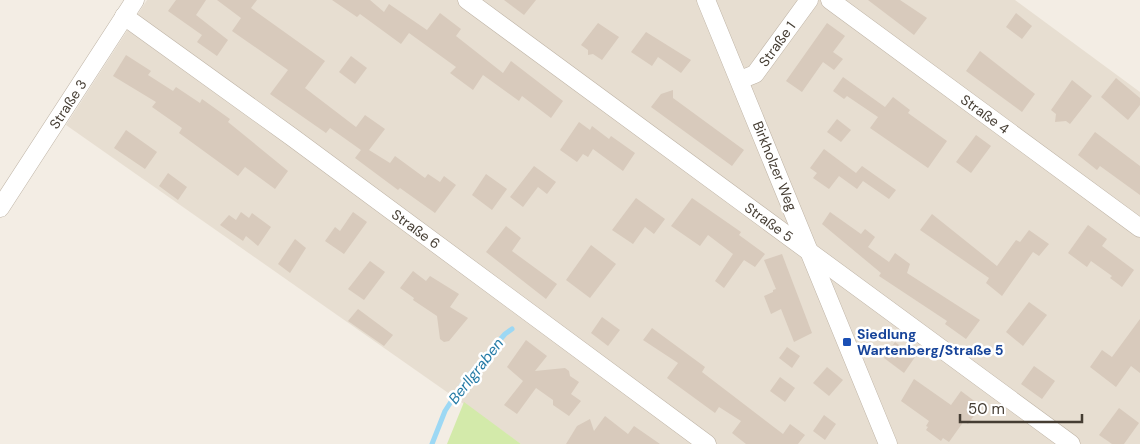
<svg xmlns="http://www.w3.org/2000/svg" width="1140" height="444" font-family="'DM Sans',sans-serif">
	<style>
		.residential { fill: #e7ded1 }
		.green { fill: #d3eaaa }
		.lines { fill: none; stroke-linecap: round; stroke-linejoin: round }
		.stream { stroke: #9cd8f4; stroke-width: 5 }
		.building { fill: #d8cabc }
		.minor-casing { stroke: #bfb4a6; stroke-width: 19 }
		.minor { stroke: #fff; stroke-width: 18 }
		.transit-dot { fill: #1a4fb4; stroke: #fff; stroke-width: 2 }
		.labels { text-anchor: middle; stroke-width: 5; stroke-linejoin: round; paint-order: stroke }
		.street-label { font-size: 14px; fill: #453d33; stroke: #fff }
		.transit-label { font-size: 14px; font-weight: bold; fill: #164399; stroke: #fff; text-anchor: start }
		.water-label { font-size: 15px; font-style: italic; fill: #257ba6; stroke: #fff }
	</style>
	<rect width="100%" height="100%" fill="#f3ede4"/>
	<!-- residential -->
	<polygon class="residential" points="147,0 1015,0 1140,92 1140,444 521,444 66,125"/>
	<!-- green -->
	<polygon class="green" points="464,402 521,444 447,444"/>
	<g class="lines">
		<!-- stream -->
		<polyline class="stream" points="432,444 445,411 465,380 505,334 512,329"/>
	</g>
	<!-- building -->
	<g class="building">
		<polygon points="176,0 206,0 196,15 228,40 217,56 197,42 202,35 168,11"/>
		<polygon points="217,0 257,0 251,8 325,61 305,88 356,127 365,115 385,129 369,150 390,163 395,156 425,178 428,174 440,182 444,176 456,185 435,213 400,188 398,190 355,158 361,150 330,128 326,133 270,94 288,70 232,31 241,18"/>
		<polygon points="332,0 370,0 384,12 389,4 427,30 440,13 461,29 456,36 503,73 511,61 563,101 551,118 522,96 519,101 483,75 473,90 450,73 456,67 409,33 401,44 360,14 357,17"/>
		<polygon points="504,0 536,0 524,15"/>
		<polygon points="868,0 900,0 927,18 914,35"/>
		<polygon points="1016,13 1032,26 1022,39 1006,27"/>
		<polygon points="598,23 619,37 602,60 593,54 588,55 588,50 581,45"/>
		<polygon points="827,23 845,36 833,52 843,59 834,70 823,62 802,92 786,81"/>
		<polygon points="646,32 691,60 681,73 658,57 652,66 631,52"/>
		<polygon points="980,51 1035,94 1022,112 966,71"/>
		<polygon points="126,55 151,71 148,75 173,91 176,87 200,103 202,99 230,119 228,122 288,171 275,189 245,167 238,176 179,133 182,128 152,107 156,102 113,76"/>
		<polygon points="351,56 367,68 355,84 339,72"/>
		<polygon points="843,77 885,107 893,97 910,110 908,113 947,141 928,168 870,128 878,117 847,96 844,99 833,91"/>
		<polygon points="1116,78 1140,98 1140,105 1128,120 1101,97"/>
		<polygon points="1072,80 1092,96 1070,124 1066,121 1055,122 1056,114 1051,110"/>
		<polygon points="673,90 673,98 744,150 732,166 651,107 661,94"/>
		<polygon points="837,119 851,130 841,142 827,132"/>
		<polygon points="579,122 590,130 592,126 609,139 611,136 635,153 623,171 593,149 588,157 583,154 577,162 560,150"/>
		<polygon points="126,130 157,152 145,169 114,148"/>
		<polygon points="1095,132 1140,166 1140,195 1100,166 1097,170 1078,155"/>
		<polygon points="976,135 991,146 971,173 956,162"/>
		<polygon points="824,149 856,173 862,166 896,190 889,199 863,181 857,189 839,176 829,189 813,178 817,173 810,168"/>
		<polygon points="534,166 556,182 547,194 538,187 523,207 510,197"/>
		<polygon points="168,173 187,187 178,200 159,186"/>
		<polygon points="486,174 507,189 492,210 472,195"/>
		<polygon points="636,198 665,219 654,234 645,227 633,244 612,230"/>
		<polygon points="692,198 741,232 739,235 765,254 755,267 744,260 724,288 715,281 733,254 708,235 700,246 671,226"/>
		<polygon points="241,212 249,218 252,213 271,227 258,246 246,236 243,241 220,225 229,215 236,220"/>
		<polygon points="353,212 367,222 344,254 325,241 335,227 340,231"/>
		<polygon points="830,212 861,234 865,229 875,237 868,247 889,262 895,253 910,264 907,273 980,320 966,339 945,324 947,321 879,276 881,273 822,224"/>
		<polygon points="932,214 997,266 1016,240 1020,242 1029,230 1049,244 1039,256 1033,252 1002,296 986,283 989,278 920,230"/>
		<polygon points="1088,225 1107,239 1102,246 1134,270 1122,287 1110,278 1112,276 1091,261 1087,267 1068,253"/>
		<polygon points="506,226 521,238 512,251 557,284 546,299 486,252"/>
		<polygon points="295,239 306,248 290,273 278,264"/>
		<polygon points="591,245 616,264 590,298 566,280"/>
		<polygon points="782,254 812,333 794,342 781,309 771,314 764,296 773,292 773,290 776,289 764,260"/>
		<polygon points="370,261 385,272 364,300 348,289"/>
		<polygon points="413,271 426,281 430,276 459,294 450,307 468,318 449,341 444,342 440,339 437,316 413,300 414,298 400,288"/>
		<polygon points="1029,302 1047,315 1023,346 1006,332"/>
		<polygon points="358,309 393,335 384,346 348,321"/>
		<polygon points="602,317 620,330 608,346 591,333"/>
		<polygon points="1140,319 1140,373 1131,366 1116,387 1090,367 1102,350 1112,357"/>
		<polygon points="652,328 705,367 702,372 783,434 790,424 805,435 798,444 746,444 732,433 741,421 719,407 715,413 667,378 678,363 643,340"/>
		<polygon points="526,340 547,356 535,371 565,368 569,371 570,376 579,382 571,394 581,401 569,416 553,405 553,400 536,388 517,414 504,405 523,381 507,367"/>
		<polygon points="895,342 915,357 904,373 884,358"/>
		<polygon points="787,347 800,356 792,368 779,358"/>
		<polygon points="1034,366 1055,381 1042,399 1021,384"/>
		<polygon points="827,367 843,380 829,396 813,383"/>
		<polygon points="780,377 795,388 785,402 770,391"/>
		<polygon points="914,379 951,405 961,391 981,406 968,424 964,421 949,442 943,438 941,441 926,430 928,427 926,426 929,421 901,401"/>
		<polygon points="1119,408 1139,423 1124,444 1112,444 1099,435"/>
		<polygon points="824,415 836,424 825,440 813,431"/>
		<polygon points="605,416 628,434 634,426 660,444 566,444 577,426 590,419 594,431"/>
	</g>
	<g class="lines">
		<defs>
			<g id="minor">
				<polyline points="467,0 1071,444"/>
				<polyline points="706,0 888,444"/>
				<polyline points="830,0 1140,228"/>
				<polyline points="124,16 292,137 707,444"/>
				<polyline points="740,80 755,74 809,0"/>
				<polyline points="0,208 135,0"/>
			</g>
		</defs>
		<!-- minor casing -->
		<use href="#minor" class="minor-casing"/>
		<!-- minor -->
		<use href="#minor" class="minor"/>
	</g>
	<!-- markers -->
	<rect class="transit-dot" x="842" y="337" width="10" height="10" rx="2.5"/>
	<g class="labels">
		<!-- street labels -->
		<g class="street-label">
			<text transform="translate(777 44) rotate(-54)" y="5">Straße 1</text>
			<text transform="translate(68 104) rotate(-57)" y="5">Straße 3</text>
			<text transform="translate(985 114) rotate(36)" y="5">Straße 4</text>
			<text transform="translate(775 166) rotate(68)" y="5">Birkholzer Weg</text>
			<text transform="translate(769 222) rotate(36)" y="5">Straße 5</text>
			<text transform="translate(416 229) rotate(36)" y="5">Straße 6</text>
		</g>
		<!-- transit labels -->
		<g class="transit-label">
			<text x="857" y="339">Siedlung<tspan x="857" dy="16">Wartenberg/Straße 5</tspan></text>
		</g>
		<!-- water labels -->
		<g class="water-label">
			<text transform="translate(476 371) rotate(-52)" y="5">Berllgraben</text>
		</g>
	</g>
	<!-- scale -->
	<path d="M960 414v8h122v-8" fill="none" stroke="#453d33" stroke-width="2.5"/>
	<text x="968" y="414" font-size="15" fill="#453d33" stroke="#ffffff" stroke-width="4" paint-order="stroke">50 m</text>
</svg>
